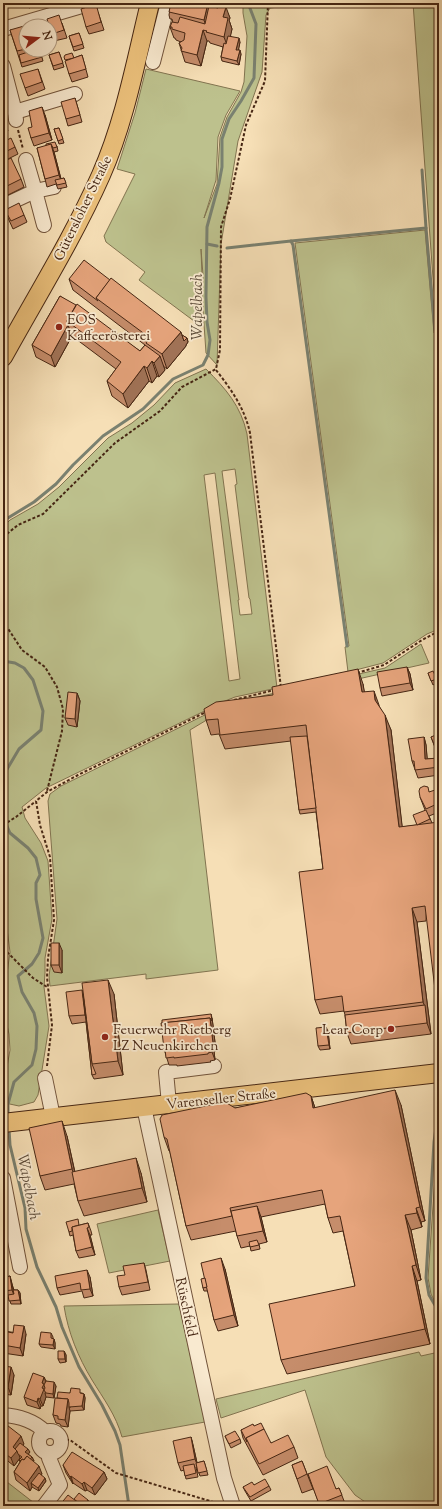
<svg xmlns="http://www.w3.org/2000/svg" width="442" height="1509" font-family="'Sorts Mill Goudy',serif">
	<style>
		.green { fill: #bdc18d; stroke: #827450; fill-rule: evenodd }
		.lines { fill: none; stroke-linecap: round; stroke-linejoin: round }
		.stream { stroke: #7a8170; stroke-width: 3 }
		.minor-casing { stroke: #72543c; stroke-width: 16 }
		.major-casing { stroke: #462613; stroke-width: 20 }
		.path { stroke: #462613; stroke-width: 2; stroke-dasharray: 3 2; stroke-linecap: butt }
		.minor { stroke: #f9ead0; stroke-width: 14 }
		.major { stroke: #ebc07b; stroke-width: 18 }
		.wall { fill: #c68d6b; stroke: #462613 }
		.shaded-wall { fill: #a17357; stroke: #462613 }
		.building { fill: #e6a47c; stroke: #462613 }
		.poi-dot { fill: #8f2418; stroke: #f9ead0; stroke-width: 1.5 }
		.labels { text-anchor: middle; stroke-width: 3.5; stroke-linejoin: round; paint-order: stroke }
		.street-label { font-size: 14px; fill: #462613; stroke: #f9ead0 }
		.poi-label { font-size: 14px; fill: #462613; stroke: #f9ead0; text-anchor: start }
		.water-label { font-size: 15px; font-style: italic; fill: #5c4c3a; stroke: #f9ead0 }
	</style>
	<rect width="100%" height="100%" fill="#f6dfb6"/>
	<filter id="stains"><feTurbulence type="fractalNoise" baseFrequency=".005" numOctaves="4"/><feColorMatrix values="0 0 0 0 .2 0 0 0 0 .09 0 0 0 0 .02 0 0 0 .5 -.17"/></filter>
	<radialGradient id="worn" r=".72"><stop offset=".6" stop-color="#630" stop-opacity="0"/><stop offset="1" stop-color="#630" stop-opacity=".3"/></radialGradient>
	<!-- green -->
	<g class="green">
		<polygon points="243,3 313,3 270,8 266,15 262,72 238,141 221,244 217,365 206,353 202,295 203,275 201,249 202,276 199,293 202,327 139,280 145,272 106,242 104,236 135,174 117,169 135,113 146,69 240,91 226,115 218,137 216,180 204,218 217,184 220,137 227,117 241,92 244,82 247,36 243,13"/>
		<polygon points="413,3 439,3 439,629 427,634 383,663 348,672 345,647 349,646 295,243 425,230 434,333 437,333"/>
		<path d="M206,369C226,389 241,406 247,434L277,688L235,697L225,701L46,788L22,807L25,818L41,843L48,861L52,919L45,958V973L44,987L49,1026L38,1095L34,1102L19,1106L5,1103L3,1100V1080L7,1067L10,1050L9,1034L3,1007L4,995L10,952L3,897V527L10,520L38,504L59,487L108,438L132,423L154,405L175,383ZM235,469L237,484L235,485L249,598L250,599L252,614L240,615L238,600H239L222,471ZM215,473L240,679L229,681L204,475Z"/>
		<polygon points="421,644 429,663 225,709 190,730 218,970 146,979 146,974 50,986 49,976 57,919 48,801 50,794 61,786 227,704 385,668"/>
		<polygon points="439,1120 439,1310 431,1294 428,1278"/>
		<polygon points="158,1210 170,1261 109,1273 97,1224"/>
		<path d="M179,1304L205,1422L122,1437C116,1415 103,1398 92,1380C78,1357 68,1332 64,1306Z"/>
		<polygon points="419,1352 421,1356 439,1352 439,1506 371,1506 355,1495 326,1457 305,1390 221,1418 216,1399"/>
		<polygon points="7,1482 38,1506 3,1506 3,1487"/>
	</g>
	<g class="lines">
		<!-- stream -->
		<g class="stream">
			<polyline points="426,228 435,330"/>
			<polyline points="291,241 426,228 422,170"/>
			<polyline points="207,244 217,246"/>
			<polyline points="227,248 291,241 293,245 347,646"/>
			<polyline points="3,521 34,502 56,484 73,465 103,436 143,409 173,379 203,365 208,355 210,340 207,322 206,297 207,227 219,183 222,167 222,139 229,119 241,101 254,78 256,24 248,3"/>
			<polyline points="3,661 15,663 24,668 33,680 43,711 41,730 19,749 3,776"/>
			<polyline points="3,817 10,833 28,848 36,858 40,875 36,883 36,899 43,938 39,953 32,964 18,976 22,992 34,1013 37,1026 36,1049 32,1065 14,1082 8,1104 8,1117"/>
			<polyline points="439,1107 434,1142 426,1278 429,1295 439,1312"/>
			<polyline points="9,1129 10,1145 25,1208 26,1229 37,1267 56,1307 62,1327 79,1367 102,1405 115,1431 120,1445 129,1506"/>
		</g>
		<defs>
			<g id="minor">
				<polyline points="3,29 92,3"/>
				<polyline points="153,62 168,3"/>
				<polyline points="3,66 15,112 16,120"/>
				<polyline points="15,112 75,94"/>
				<polyline points="3,206 35,191 26,160"/>
				<polyline points="44,225 35,191 54,187"/>
				<polyline points="45,1078 53,1117"/>
				<polyline points="169,1104 166,1072 214,1066"/>
				<polyline points="144,1107 224,1478 233,1506"/>
				<polyline points="3,1178 20,1267"/>
				<path d="M3,1415C18,1416 35,1421 45,1432"/>
				<circle cx="50" cy="1442" r="11"/>
				<polyline points="44,1506 60,1485 49,1458 49,1453"/>
			</g>
			<g id="major">
				<path d="M3,357C36,297 73,238 101,175C125,121 136,60 150,3"/>
				<polyline points="3,1123 439,1073"/>
			</g>
		</defs>
		<!-- minor casing -->
		<use href="#minor" class="minor-casing"/>
		<!-- major casing -->
		<use href="#major" class="major-casing"/>
		<!-- path -->
		<g class="path">
			<polyline points="18,130 23,149"/>
			<path d="M216,370C231,389 245,409 250,433L281,688"/>
			<polyline points="3,537 18,525 43,514 115,443 160,411 182,387 216,369 220,350 221,227 230,199 246,125 265,81 268,3"/>
			<polyline points="3,621 22,650 45,667 57,687 63,709 62,731 47,791"/>
			<polyline points="357,673 384,665 422,640 439,631"/>
			<polyline points="234,700 274,690"/>
			<polyline points="3,825 16,817 36,801"/>
			<polyline points="3,922 7,952 3,983"/>
			<polyline points="7,952 33,978 47,987"/>
			<path d="M3,1017C7,1037 9,1050 3,1070"/>
			<polyline points="47,1066 52,1025 47,977 48,958 54,920 50,857 40,825 36,801 47,792 78,775 206,712"/>
			<polyline points="61,1439 70,1440 116,1473 220,1504"/>
		</g>
		<!-- minor -->
		<use href="#minor" class="minor"/>
		<!-- major -->
		<use href="#major" class="major"/>
	</g>
	<!-- wall -->
	<g class="wall">
		<polygon points="27,3 40,3 41,4 29,8"/>
		<polygon points="171,3 226,3 225,7 230,18 229,20 232,29 230,36 240,42 238,50 241,54 239,65 222,61 221,57 223,47 210,43 209,41 207,41 201,66 185,62 179,43 181,42 176,40 175,38 174,38 170,27 173,23 172,19 170,19 169,15"/>
		<polygon points="98,12 104,30 89,34 86,27"/>
		<polygon points="62,23 67,38 54,41 50,29"/>
		<polygon points="10,30 26,31 26,50 32,50 32,51 40,50 43,61 22,67"/>
		<polygon points="79,33 84,48 74,51 69,36"/>
		<polygon points="59,52 64,67 54,70 49,55"/>
		<polygon points="82,55 88,77 72,82 69,74 74,58"/>
		<polygon points="38,69 45,89 28,96 25,88"/>
		<polygon points="75,98 82,122 68,126 66,119"/>
		<polygon points="3,115 8,131 3,132"/>
		<polygon points="45,115 52,140 34,146 31,138 32,127"/>
		<polygon points="59,128 64,143 59,144 54,129"/>
		<polygon points="3,142 15,147 18,154 4,161 21,179 24,187 8,195 3,185 3,180 6,179 6,178 3,179"/>
		<polygon points="57,146 58,151 54,152 61,179 64,178 67,187 58,189 56,184 47,187 45,179 37,148"/>
		<polygon points="5,210 24,215 27,222 13,229 8,218"/>
		<polygon points="69,279 182,335 187,338 188,342 186,345 186,346 167,369 163,366 165,370 159,377 157,376 152,383 149,381 128,408 112,396 107,381 116,369 72,336 55,367 36,357 32,345 60,296 140,351 145,345 73,290"/>
		<polygon points="407,667 410,674 413,690 382,696 380,688"/>
		<polygon points="428,673 437,679 438,682 433,685"/>
		<polygon points="363,684 364,692 379,706 391,730 402,827 417,825 425,810 420,797 429,792 439,798 439,812 429,816 432,823 430,824 426,921 417,922 431,1034 351,1044 347,1033 345,1015 344,1011 320,1014 315,1000 323,869 316,812 300,814 299,810 291,741 225,749 219,734 211,735 206,720"/>
		<polygon points="77,693 80,701 77,727 68,725 65,718"/>
		<polygon points="424,737 426,745 427,759 439,758 439,775 418,778 412,761"/>
		<polygon points="431,737 439,738 439,752 437,753"/>
		<polygon points="62,950 62,973 54,972 51,965"/>
		<polygon points="83,994 114,994 123,1075 94,1079 92,1075 86,1022 72,1024 69,1016"/>
		<polygon points="212,1018 216,1051 214,1051 215,1060 210,1061 211,1062 177,1066 177,1065 169,1065 164,1049"/>
		<polygon points="328,1031 330,1049 320,1050 318,1046"/>
		<polygon points="311,1096 315,1108 401,1105 425,1221 421,1222 422,1227 411,1230 421,1280 417,1281 430,1344 287,1374 281,1360 355,1286 343,1231 333,1233 328,1218 325,1204 261,1217 267,1242 259,1244 260,1249 251,1251 250,1246 241,1248 237,1236 236,1231 191,1240 186,1226 170,1152 169,1151 164,1137 235,1108"/>
		<polygon points="67,1136 75,1172 141,1173 147,1202 84,1216 78,1201 74,1184 45,1190 40,1176"/>
		<polygon points="88,1223 91,1231 92,1235 90,1235 95,1255 79,1258 76,1251 73,1235 70,1236 69,1232 80,1225"/>
		<polygon points="144,1263 146,1270 150,1290 122,1295 119,1287 125,1275"/>
		<polygon points="225,1269 238,1326 218,1331 214,1320 208,1291 204,1291 203,1288 205,1278"/>
		<polygon points="4,1274 5,1277 10,1276 12,1284 14,1290 18,1290 20,1293 21,1304 11,1304 9,1298 3,1299 3,1275"/>
		<polygon points="90,1277 93,1296 84,1298 82,1291 60,1295 57,1288"/>
		<polygon points="3,1331 26,1334 23,1356 3,1353"/>
		<polygon points="51,1333 53,1337 53,1339 54,1339 55,1343 55,1349 41,1347 39,1344"/>
		<polygon points="64,1351 66,1355 66,1362 60,1363 58,1359"/>
		<polygon points="3,1362 6,1362 7,1367 14,1375 11,1395 3,1394"/>
		<polygon points="44,1377 46,1381 56,1386 54,1398 46,1397 43,1406 41,1406 40,1409 27,1405 24,1397"/>
		<polygon points="70,1393 82,1393 84,1394 85,1398 84,1410 70,1411 68,1427 61,1426 60,1424 56,1423 53,1415 57,1398"/>
		<polygon points="3,1422 24,1444 23,1445 30,1452 28,1454 32,1457 34,1461 33,1462 42,1474 41,1475 46,1481 39,1491 32,1487 30,1491 16,1480 14,1472 20,1462 19,1460 21,1459 20,1458 14,1466 3,1457"/>
		<polygon points="254,1426 271,1443 294,1447 298,1458 263,1475 243,1438 241,1430"/>
		<polygon points="225,1436 240,1439 241,1443 231,1448"/>
		<polygon points="191,1437 193,1445 197,1463 204,1461 208,1475 200,1476 197,1467 196,1467 198,1477 186,1479 184,1470 181,1471 178,1463"/>
		<polygon points="302,1461 313,1489 302,1493 292,1465"/>
		<polygon points="63,1465 104,1472 107,1479 95,1495 87,1490 85,1491 73,1483 73,1484 66,1473"/>
		<polygon points="308,1474 336,1489 339,1488 346,1506 320,1506"/>
		<polygon points="254,1485 269,1486 271,1490 251,1501 245,1491 243,1487"/>
	</g>
	<!-- shaded-wall -->
	<g class="shaded-wall">
		<polygon points="208,3 213,17 208,33 204,20"/>
		<polygon points="218,3 226,3 222,19 217,5"/>
		<polygon points="226,7 230,18 229,20 232,29 228,48 224,37 223,17"/>
		<polygon points="203,30 207,41 201,66 197,55"/>
		<polygon points="239,38 240,42 238,53 236,50"/>
		<polygon points="240,50 241,54 239,65 237,61"/>
		<polygon points="42,107 45,115 52,140 49,133"/>
		<polygon points="51,144 54,152 62,183 59,175"/>
		<polygon points="68,325 72,336 55,367 51,356"/>
		<polygon points="181,332 184,341 187,338 188,342 186,345 186,346 167,369 162,354"/>
		<polygon points="160,356 165,370 159,377 154,363"/>
		<polygon points="152,361 157,376 152,383 147,368"/>
		<polygon points="144,366 149,381 128,408 123,394"/>
		<polygon points="407,667 410,674 413,690 410,683"/>
		<polygon points="358,669 363,684 367,706 362,692"/>
		<polygon points="374,691 379,705 380,714 375,700"/>
		<polygon points="77,693 80,701 77,727 75,719"/>
		<polygon points="385,715 391,730 404,842 399,827"/>
		<polygon points="424,737 426,745 428,767 425,759"/>
		<polygon points="412,908 417,922 431,1034 427,1023 425,1007 423,1002"/>
		<polygon points="59,943 62,950 62,973 59,965"/>
		<polygon points="108,980 114,994 123,1075 118,1061"/>
		<polygon points="82,990 85,998 88,1022 85,1015"/>
		<polygon points="211,1014 212,1018 213,1025 216,1051 213,1043 210,1018"/>
		<polygon points="326,1027 328,1031 330,1049 329,1045"/>
		<polygon points="211,1044 214,1051 215,1060 212,1052"/>
		<polygon points="395,1090 401,1105 425,1221 420,1207"/>
		<polygon points="311,1096 316,1111 313,1108"/>
		<polygon points="62,1121 67,1136 77,1183 72,1169"/>
		<polygon points="136,1158 141,1173 147,1202 142,1188"/>
		<polygon points="257,1206 261,1217 267,1242 263,1231"/>
		<polygon points="416,1208 421,1222 422,1227 417,1213"/>
		<polygon points="405,1215 411,1230 421,1280 416,1265"/>
		<polygon points="87,1228 90,1235 95,1255 92,1247"/>
		<polygon points="221,1258 225,1269 238,1326 234,1315"/>
		<polygon points="412,1266 417,1281 430,1344 425,1329"/>
		<polygon points="87,1270 90,1277 93,1296 90,1289"/>
		<polygon points="10,1276 12,1284 15,1298 12,1290"/>
		<polygon points="18,1290 20,1293 21,1304 20,1300"/>
		<polygon points="24,1326 26,1334 23,1356 20,1348"/>
		<polygon points="54,1339 55,1343 55,1349 53,1345"/>
		<polygon points="64,1351 66,1355 66,1362 65,1359"/>
		<polygon points="11,1367 14,1375 11,1395 8,1387"/>
		<polygon points="44,1377 47,1385 46,1393 45,1393 46,1397 43,1406 40,1399 42,1383"/>
		<polygon points="54,1382 56,1386 54,1398 53,1394"/>
		<polygon points="84,1394 85,1398 84,1410 82,1406"/>
		<polygon points="38,1398 41,1406 40,1409 37,1402"/>
		<polygon points="68,1399 71,1407 69,1407 70,1411 68,1427 65,1420"/>
		<polygon points="21,1436 24,1444 18,1452 20,1458 14,1466 11,1458 13,1447"/>
		<polygon points="191,1437 193,1445 198,1467 195,1459"/>
		<polygon points="28,1449 30,1452 27,1456 25,1452"/>
		<polygon points="32,1457 34,1461 26,1468 25,1464"/>
		<polygon points="39,1466 42,1474 34,1485 31,1483 32,1487 30,1491 27,1483"/>
		<polygon points="104,1472 107,1479 95,1495 92,1488"/>
		<polygon points="71,1476 73,1483 73,1484 70,1477"/>
		<polygon points="45,1478 46,1481 39,1491 38,1488"/>
		<polygon points="84,1482 87,1490 85,1491 82,1484"/>
		<polygon points="88,1500 90,1504 88,1506 84,1506"/>
	</g>
	<!-- building -->
	<g class="building">
		<polygon points="171,3 208,3 204,20 169,12"/>
		<polygon points="210,3 218,3 217,5"/>
		<polygon points="96,4 101,22 86,27 81,9"/>
		<polygon points="219,5 226,7 223,17 228,18 224,37 206,32 207,31 203,30 197,55 181,51 182,48 179,43 184,40 185,33 172,29 172,27 170,27 172,22 178,23 180,17 205,24 209,6 218,8"/>
		<polygon points="59,15 64,30 52,34 50,29 50,26 49,26 47,19"/>
		<polygon points="24,26 26,32 26,49 17,51 10,30"/>
		<polygon points="79,33 83,44 73,47 69,36"/>
		<polygon points="228,36 239,38 236,50 240,50 237,61 221,57 224,43 226,44"/>
		<polygon points="34,50 40,50 42,57 21,63 19,55"/>
		<polygon points="59,52 63,63 53,66 49,55"/>
		<polygon points="72,53 74,58 65,60 64,57 65,55"/>
		<polygon points="82,55 86,69 69,74 65,61"/>
		<polygon points="38,69 42,82 25,88 20,74"/>
		<polygon points="75,98 80,115 66,119 61,102"/>
		<polygon points="42,107 49,133 31,138 28,128 32,127 29,111"/>
		<polygon points="3,117 5,123 3,124"/>
		<polygon points="59,128 63,139 58,141 54,129"/>
		<polygon points="11,138 15,147 3,153 3,142"/>
		<polygon points="55,142 57,147 53,148 51,144 46,146 46,144"/>
		<polygon points="51,144 59,175 45,179 37,148"/>
		<polygon points="11,158 21,179 5,187 3,184 3,180 6,178 3,172 5,171 4,170 3,171 3,162"/>
		<polygon points="64,178 66,183 57,185 55,180"/>
		<polygon points="19,203 24,215 11,221 5,210"/>
		<polygon points="84,260 110,280 96,298 98,301 69,279"/>
		<polygon points="111,278 181,332 162,354 146,343 150,338 96,298"/>
		<polygon points="60,296 76,305 67,321 68,325 51,356 32,345"/>
		<polygon points="77,304 140,351 145,345 160,356 154,363 152,361 147,368 144,366 123,394 107,381 121,362 67,321"/>
		<polygon points="182,335 187,338 184,341"/>
		<polygon points="407,667 410,683 380,688 377,672"/>
		<polygon points="358,669 362,692 374,691 375,700 385,715 399,827 439,822 439,1023 425,906 412,908 423,1002 344,1012 342,996 315,1000 299,872 323,869 306,725 220,735 218,719 206,720 204,709 216,702 273,695 272,687"/>
		<polygon points="433,671 437,679 431,681 428,673"/>
		<polygon points="68,692 77,693 75,719 65,718"/>
		<polygon points="438,734 439,738 439,748 436,749 431,737"/>
		<polygon points="307,736 316,808 299,810 290,737"/>
		<polygon points="424,737 425,759 439,758 439,767 415,770 414,761 412,761 408,739"/>
		<polygon points="424,786 428,787 429,792 435,790 439,798 439,803 426,809 420,797 419,791 420,788"/>
		<polygon points="426,810 430,819 417,825 413,815"/>
		<rect x="51" y="943" width="8" height="22"/>
		<polygon points="108,980 118,1061 92,1064 82,983"/>
		<polygon points="82,990 85,1015 69,1016 66,992"/>
		<polygon points="83,994 92,1064 96,1074 92,1075"/>
		<polygon points="425,1005 427,1023 347,1033 345,1015"/>
		<polygon points="211,1014 212,1021 210,1018 162,1023 162,1020"/>
		<polygon points="210,1018 213,1043 211,1044 212,1052 208,1053 208,1054 174,1058 174,1057 166,1058 165,1049 164,1049 161,1023"/>
		<polygon points="326,1027 329,1045 318,1046 316,1028"/>
		<polygon points="395,1090 420,1207 416,1208 417,1213 405,1215 416,1265 412,1266 425,1329 281,1360 269,1304 355,1286 340,1216 328,1218 322,1190 230,1208 232,1216 186,1226 167,1139 164,1137 160,1119 162,1115 225,1102 235,1108 306,1093 311,1096 313,1108"/>
		<polygon points="62,1121 72,1169 40,1176 29,1128"/>
		<polygon points="136,1158 142,1188 78,1201 72,1172"/>
		<polygon points="257,1206 263,1231 237,1236 231,1211"/>
		<polygon points="78,1219 79,1225 72,1227 72,1231 69,1232 66,1222"/>
		<polygon points="88,1223 89,1227 87,1228 92,1247 76,1251 72,1227"/>
		<polygon points="257,1240 259,1245 250,1247 249,1242"/>
		<polygon points="221,1258 234,1315 214,1320 201,1263"/>
		<polygon points="144,1263 148,1282 119,1287 117,1276 125,1275 123,1266"/>
		<polygon points="87,1270 90,1289 81,1290 80,1283 57,1288 55,1276"/>
		<polygon points="4,1274 5,1277 3,1278 3,1275"/>
		<polygon points="10,1276 12,1290 3,1291 3,1278"/>
		<polygon points="205,1278 207,1287 203,1288 201,1279"/>
		<polygon points="13,1290 18,1290 20,1300 9,1301 8,1295 14,1294"/>
		<polygon points="14,1325 24,1326 20,1348 3,1345 3,1331 13,1333"/>
		<polygon points="41,1332 51,1333 51,1338 54,1339 53,1345 39,1344"/>
		<polygon points="58,1351 64,1351 65,1359 58,1359"/>
		<polygon points="3,1362 6,1362 5,1366 3,1366"/>
		<polygon points="3,1366 11,1367 8,1387 3,1387"/>
		<polygon points="33,1373 44,1377 42,1383 44,1384 42,1388 44,1389 40,1399 38,1398 37,1402 24,1397"/>
		<polygon points="46,1381 54,1382 53,1394 46,1393 44,1390 45,1388 44,1385"/>
		<polygon points="71,1388 80,1389 80,1393 84,1394 82,1406 69,1407 69,1403 68,1399 57,1398 58,1392 70,1393"/>
		<polygon points="55,1398 68,1399 65,1420 58,1419 58,1416 53,1415"/>
		<polygon points="3,1422 21,1436 13,1447 17,1451 11,1458 3,1452 3,1446 6,1442 3,1440"/>
		<polygon points="261,1423 264,1429 246,1438 247,1442 241,1430 253,1424 254,1426"/>
		<polygon points="264,1429 271,1443 288,1435 294,1447 259,1464 246,1438"/>
		<polygon points="235,1431 240,1439 229,1444 225,1436"/>
		<polygon points="191,1437 195,1459 178,1463 173,1441"/>
		<polygon points="20,1443 28,1449 25,1452 32,1457 30,1459 27,1456 24,1460 22,1459 20,1461 19,1460 22,1457 18,1454 17,1451 15,1449"/>
		<polygon points="72,1452 104,1472 92,1488 84,1482 82,1484 71,1476 70,1477 63,1465"/>
		<polygon points="27,1456 39,1466 27,1483 14,1472 22,1459 24,1460"/>
		<polygon points="204,1461 207,1471 198,1473 196,1463"/>
		<polygon points="302,1461 307,1474 297,1479 292,1465"/>
		<polygon points="194,1464 196,1473 185,1476 183,1466"/>
		<polygon points="327,1466 336,1489 339,1488 342,1495 319,1504 308,1474"/>
		<polygon points="39,1473 45,1478 38,1488 31,1483"/>
		<polygon points="265,1479 269,1486 250,1497 243,1487 252,1482 254,1485"/>
		<polygon points="79,1493 88,1500 84,1506 81,1506 80,1504 74,1499"/>
		<polygon points="68,1495 80,1504 79,1506 59,1506"/>
		<polygon points="357,1502 359,1506 346,1506"/>
	</g>
	<!-- markers -->
	<g class="poi-dot">
		<circle cx="59" cy="327" r="4"/>
		<circle cx="391" cy="1029" r="4"/>
		<circle cx="105" cy="1037" r="4"/>
	</g>
	<g class="labels">
		<!-- street labels -->
		<g class="street-label">
			<text transform="translate(82 208) rotate(-64)" y="5">Gütersloher Straße</text>
			<text transform="translate(221 1098) rotate(-6)" y="5">Varenseller Straße</text>
			<text transform="translate(187 1307) rotate(78)" y="5">Rüschfeld</text>
		</g>
		<!-- poi labels -->
		<g class="poi-label">
			<text x="67" y="324">EOS<tspan x="67" dy="16">Kaffeerösterei</tspan></text>
			<text x="113" y="1034">Feuerwehr Rietberg<tspan x="113" dy="16">LZ Neuenkirchen</tspan></text>
			<text x="383" y="1034" text-anchor="end">Lear Corp</text>
		</g>
		<!-- water labels -->
		<g class="water-label">
			<text transform="translate(197 307) rotate(-90)" y="5">Wapelbach</text>
			<text transform="translate(29 1187) rotate(79)" y="5">Wapelbach</text>
		</g>
	</g>
	<!-- margin -->
	<rect width="442" height="1509" fill="none" stroke="#f6dfb6" stroke-width="16"/>
	<rect x="4" y="4" width="434" height="1501" fill="none" stroke="#462613" stroke-width="2"/>
	<rect x="8" y="8" width="426" height="1493" fill="none" stroke="#462613"/>
	<!-- north arrow -->
	<g transform="translate(38 38) rotate(74)"><circle r="19" fill="#f9ead0" stroke="#b19c84"/>
	<path d="M0-3L7 15L0 10L-7 15Z" fill="#8f2418"/>
	<text y="-6" font-size="11" font-weight="bold" text-anchor="middle" fill="#462613">N</text>
	</g>
	<rect width="100%" height="100%" filter="url(#stains)"/>
	<rect width="100%" height="100%" fill="url(#worn)"/>
</svg>
